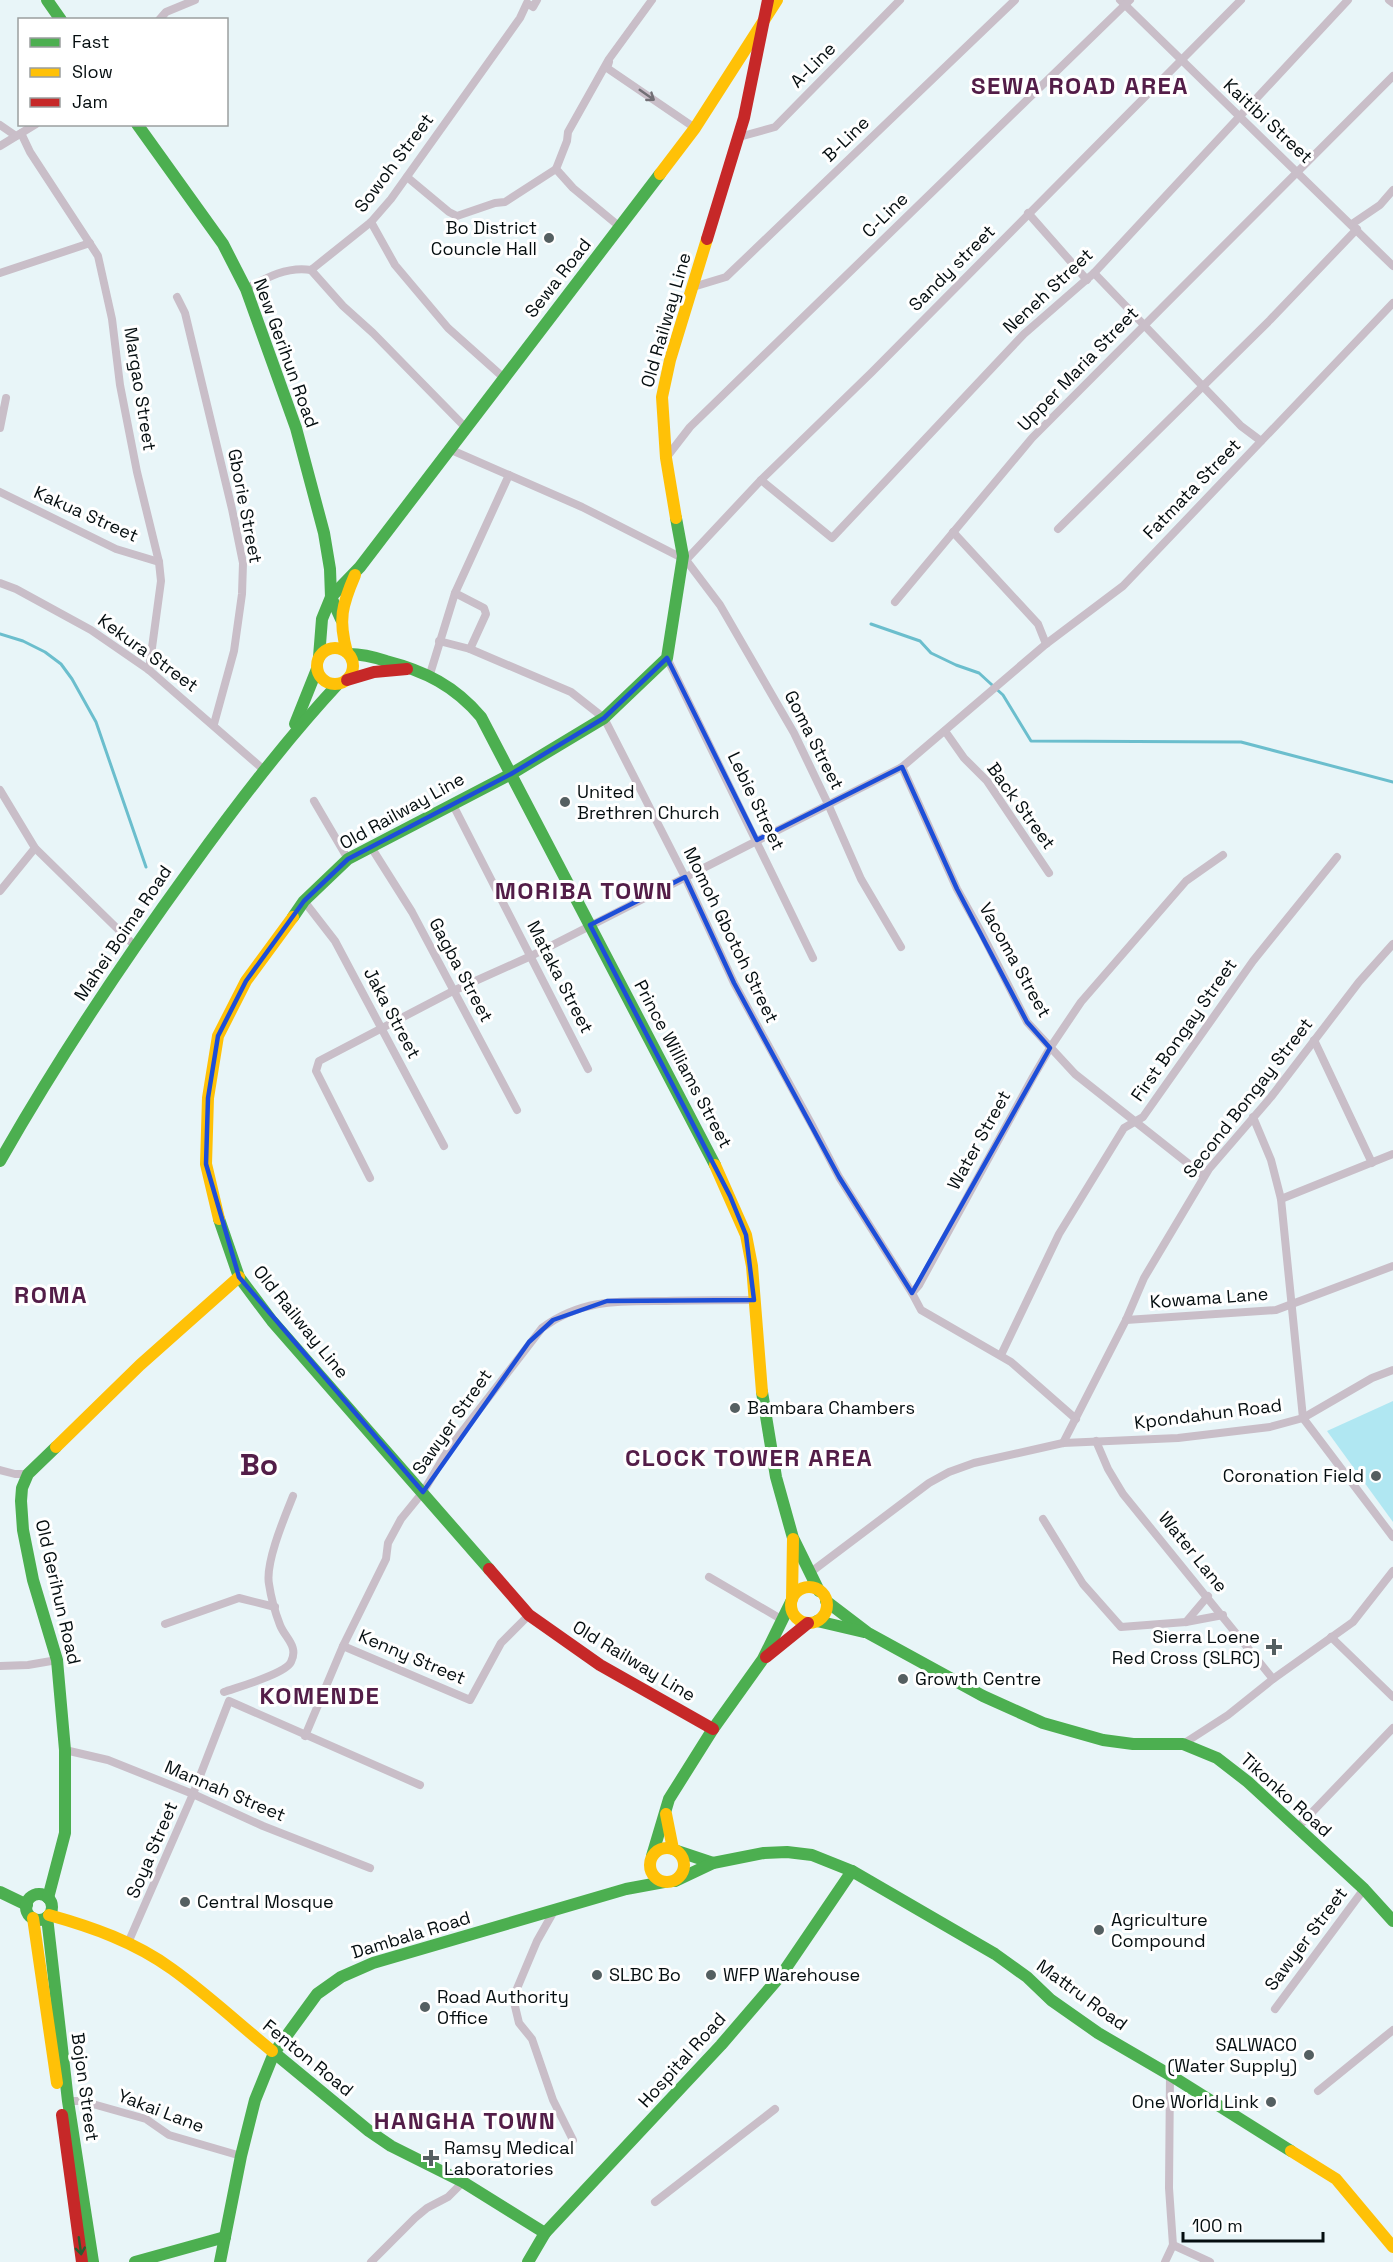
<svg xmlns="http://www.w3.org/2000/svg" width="1393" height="2262" font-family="'Space Grotesk',sans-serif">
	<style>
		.pitch { fill: #b0e7f2 }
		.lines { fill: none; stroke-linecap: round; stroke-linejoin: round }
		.stream { stroke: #6bbecd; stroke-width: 3 }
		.street { stroke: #c9bec8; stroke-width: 8 }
		.fast { stroke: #4caf50; stroke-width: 12 }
		.slow { stroke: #ffc107; stroke-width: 12 }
		.jam { stroke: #c62828; stroke-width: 12 }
		.oneway { stroke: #716f75 }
		.oneway2 { stroke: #285e30 }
		.marked { fill: none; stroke: #1d4ed8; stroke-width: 4.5; stroke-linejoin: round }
		.poi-dot { fill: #545f61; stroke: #fff; stroke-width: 2 }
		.labels { text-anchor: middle; stroke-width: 6; stroke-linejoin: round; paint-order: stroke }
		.street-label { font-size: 18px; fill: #050e10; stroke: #fff }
		.poi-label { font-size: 18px; fill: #050e10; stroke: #fff; text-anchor: start }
		.district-label { font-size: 24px; font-weight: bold; letter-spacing: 1.5px; fill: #531d48; stroke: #fff }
		.town-label { font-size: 30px; font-weight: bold; fill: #531d48; stroke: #fff }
	</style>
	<rect width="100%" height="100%" fill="#e8f5f8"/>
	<!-- pitch -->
	<polygon class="pitch" points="1393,1401 1393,1522 1327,1431"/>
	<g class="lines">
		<!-- stream -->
		<g class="stream">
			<polyline points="871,624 920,641 931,653 956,665 979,673 1003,695 1031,741 1241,742 1393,782"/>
			<polyline points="0,634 23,641 45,652 61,664 72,679 96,722 146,867"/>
		</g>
		<!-- street -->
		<g class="street">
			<polyline points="1120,0 1393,266"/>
			<polyline points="1389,0 1393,3"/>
			<polyline points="159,20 166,12 195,0"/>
			<polyline points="609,62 607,68 695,128"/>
			<polyline points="0,125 16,136"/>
			<polyline points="21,133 30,152 98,256 112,319 120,385 137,472 159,562 161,581 149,670"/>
			<polyline points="739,137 775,127 900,0"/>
			<polyline points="0,146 36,124"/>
			<polyline points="407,177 449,212 457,216 495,203 505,202 556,169"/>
			<polyline points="1028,213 1087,280"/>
			<polyline points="371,222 395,265 448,328 504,378"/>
			<polyline points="1352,224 1380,205 1393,190"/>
			<polyline points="620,227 573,188 556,169 567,141 568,132 609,59 652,0"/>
			<polyline points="311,270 343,306 373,333 466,428"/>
			<polyline points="0,273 90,243"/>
			<polyline points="1094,273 1241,426 1261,441"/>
			<polyline points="693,287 726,277 1015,0"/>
			<path d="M246,289C266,278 287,266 311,270L371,222L391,199L520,18L527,3L533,7L537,0"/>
			<polyline points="177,297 185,313 232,509 243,563 242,594 234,651 214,724"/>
			<polyline points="0,428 6,398"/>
			<polyline points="449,449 582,507 686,560 720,605 794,733 828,804 861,879 901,947"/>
			<polyline points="666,458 690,427 1130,0"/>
			<polyline points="761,480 832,538 1024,334 1094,273 1348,0"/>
			<polyline points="0,492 116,549 159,562"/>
			<polyline points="1058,529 1270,320 1357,229"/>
			<polyline points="953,532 1038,624 1046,644"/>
			<polyline points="686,560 761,480 872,372 1241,0"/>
			<polyline points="0,583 16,589 91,630 149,670 264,770"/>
			<polyline points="895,602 1032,438 1393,76"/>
			<polyline points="439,641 470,649 486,614 484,608 455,593"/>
			<polyline points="470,649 571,692 604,718 685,877 734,983 813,1127 839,1177 912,1293"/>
			<polyline points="667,658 813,958"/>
			<polyline points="430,674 455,593 509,475"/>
			<polyline points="945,731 964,758 987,781 1049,873"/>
			<polyline points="902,767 957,889 981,932 1027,1022 1075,1074 1204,1176"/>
			<polyline points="0,790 35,848 134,945"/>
			<polyline points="314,801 348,859"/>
			<polyline points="452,803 588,1069"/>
			<polyline points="371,847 412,912 517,1110"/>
			<polyline points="0,891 35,848"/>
			<polyline points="304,901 335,941 444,1146"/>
			<polyline points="1314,1040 1372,1163"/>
			<polyline points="1253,1117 1271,1160 1281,1199 1303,1418"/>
			<polyline points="370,1178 316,1071 319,1061 453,991 531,956 902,767 1046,644 1123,586 1393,303"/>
			<polyline points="1281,1199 1393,1154"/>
			<polyline points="1126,1320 1276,1310 1393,1266"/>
			<polyline points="1001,1355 1059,1234 1124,1128 1143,1117 1253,961 1337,857"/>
			<polyline points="1303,1418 1393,1537"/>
			<polyline points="1076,1419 1011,1362 921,1310 912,1293 919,1285 1033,1077 1050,1048 1081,1002 1186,881 1223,855"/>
			<polyline points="1096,1441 1108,1469 1123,1494 1273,1679"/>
			<polyline points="1063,1443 1126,1320 1144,1278 1209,1169 1271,1097 1359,982 1393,944"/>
			<polyline points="0,1470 15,1474 28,1474"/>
			<polyline points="1043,1519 1083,1584 1121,1627 1186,1622 1223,1615"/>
			<polyline points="811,1572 929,1483 949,1472 974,1463 1063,1443 1178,1438 1270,1427 1303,1418 1372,1378 1393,1370"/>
			<polyline points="709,1577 781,1619"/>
			<polyline points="1186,1622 1208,1596"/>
			<polyline points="165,1624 239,1598 275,1607"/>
			<polyline points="1331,1637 1393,1697"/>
			<polyline points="343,1646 470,1700 501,1643 529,1615"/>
			<polyline points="0,1666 28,1665 57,1660"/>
			<path d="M224,1692C238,1687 285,1674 291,1662C299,1646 285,1638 280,1625C275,1612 271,1598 269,1584C265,1563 285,1516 293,1496"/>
			<path d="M305,1736L343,1646L386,1559L388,1543L401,1519L423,1492L448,1450L542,1328C581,1299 619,1301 666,1301C695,1300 725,1300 754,1300"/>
			<polyline points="1183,1744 1228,1715 1273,1679 1353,1622 1393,1571"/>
			<polyline points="65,1750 108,1760 193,1794 263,1826 370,1868"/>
			<polyline points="1297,1828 1393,1728"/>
			<polyline points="554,1911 537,1941 513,1998 519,2023 532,2039 553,2100 573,2140"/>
			<polyline points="128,1943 193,1794 229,1701 420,1785"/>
			<polyline points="1275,2009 1364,1889"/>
			<polyline points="1318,2091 1393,2030"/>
			<polyline points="68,2101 82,2101 146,2119 169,2135 241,2156"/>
			<polyline points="655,2202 775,2109"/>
			<polyline points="1173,2245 1210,2262"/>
			<polyline points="371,2262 415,2218 427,2208 448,2197 463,2182"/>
			<polyline points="1165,2262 1173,2245 1169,2188 1170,2075"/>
		</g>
		<!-- fast -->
		<g class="fast">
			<polyline points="47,0 61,20"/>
			<polyline points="137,124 223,244 246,289 296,428 324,533 330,569 331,597 341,619"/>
			<path d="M349,654C362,654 374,657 386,661C425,671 455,686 481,717L715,1165"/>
			<polyline points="319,657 322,619 331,597 360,567 660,174"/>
			<polyline points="295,724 317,669"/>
			<polyline points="293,917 304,901 348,859 511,774 604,718 667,658 683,556 676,518"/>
			<path d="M0,1161C58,1059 122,963 191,868C237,804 284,742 338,684"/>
			<polyline points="219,1219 239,1277 272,1321 489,1569"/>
			<polyline points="762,1392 776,1477 793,1538 819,1591"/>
			<polyline points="826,1601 868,1633 983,1696 1043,1723 1103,1740 1133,1744 1183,1744 1217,1758 1248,1782 1364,1889 1393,1921"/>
			<polyline points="817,1621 864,1632"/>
			<polyline points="677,1851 713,1863"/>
			<polyline points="652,1856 669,1799 713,1729 763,1659 791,1602"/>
			<polyline points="675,1881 713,1863 764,1853 787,1852 812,1855 852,1871 995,1954 1027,1977 1051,2000 1098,2033 1170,2075 1291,2151"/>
			<polyline points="0,1892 27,1905"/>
			<circle cx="39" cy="1907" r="13"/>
			<polyline points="48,1898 65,1833 65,1750 57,1660 33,1580 23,1530 21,1501 22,1488 28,1474 56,1447"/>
			<polyline points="47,1917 68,2101 93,2262"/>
			<polyline points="272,2051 369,2131 391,2146 463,2182 545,2233"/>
			<polyline points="135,2262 225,2237"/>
			<polyline points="220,2262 241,2156 255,2100 274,2053 317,1994 341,1977 373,1963 626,1889 664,1882"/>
			<polyline points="528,2262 545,2233 721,2045 782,1974 852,1871"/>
		</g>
		<!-- slow -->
		<g class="slow">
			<polyline points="660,174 695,128 777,0"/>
			<polyline points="676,518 666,458 662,397 670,360 707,239"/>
			<circle cx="335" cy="666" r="18"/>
			<path d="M347,652C338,620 342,605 355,575"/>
			<polyline points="715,1165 746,1235 752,1266 762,1392"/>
			<polyline points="219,1219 206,1164 208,1098 218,1036 246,981 293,917"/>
			<polyline points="56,1447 140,1365 239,1277"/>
			<circle cx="809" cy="1605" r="18"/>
			<polyline points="792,1599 793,1539"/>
			<polyline points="666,1814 673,1849"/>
			<circle cx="667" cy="1865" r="17"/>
			<path d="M49,1915C92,1927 135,1942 172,1969C207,1994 239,2024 272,2051"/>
			<polyline points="33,1918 57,2083"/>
			<polyline points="1291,2151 1336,2179 1393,2247"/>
		</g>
		<!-- jam -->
		<g class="jam">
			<polyline points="707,239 744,118 768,0"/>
			<polyline points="347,680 374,672 407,669"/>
			<polyline points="489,1569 529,1615 600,1665 713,1729"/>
			<polyline points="766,1657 808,1623"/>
			<polyline points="62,2115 82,2262"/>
		</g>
	</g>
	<!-- one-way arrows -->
	<defs><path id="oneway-shaft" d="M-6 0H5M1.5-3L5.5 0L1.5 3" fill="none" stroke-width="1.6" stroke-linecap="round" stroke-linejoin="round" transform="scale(1.5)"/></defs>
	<use class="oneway" href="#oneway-shaft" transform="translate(647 95) rotate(35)"/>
	<use class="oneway2" href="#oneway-shaft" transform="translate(80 2246) rotate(82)"/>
	<!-- marked area -->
	<path class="marked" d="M667,658L757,840L902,767L957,889L1027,1022L1050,1048L912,1293L839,1177L734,983L685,877L590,925L730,1196L746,1235L754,1300L607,1301L553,1320L529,1342L423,1492L239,1277L206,1164L208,1098L218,1036L246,981L304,901L348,859L511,774L604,718Z"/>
	<!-- markers -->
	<g class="poi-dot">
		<circle cx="549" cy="238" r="6"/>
		<circle cx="565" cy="802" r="6"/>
		<circle cx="735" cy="1408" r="6"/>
		<circle cx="1376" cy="1476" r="6"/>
		<path d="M1271 1638h6v6h6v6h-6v6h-6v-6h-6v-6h6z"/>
		<circle cx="903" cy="1679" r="6"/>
		<circle cx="185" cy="1902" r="6"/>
		<circle cx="1099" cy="1930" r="6"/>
		<circle cx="597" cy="1975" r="6"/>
		<circle cx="711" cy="1975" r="6"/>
		<circle cx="425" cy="2007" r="6"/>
		<circle cx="1309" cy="2055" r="6"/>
		<circle cx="1271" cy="2102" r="6"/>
		<path d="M428 2149h6v6h6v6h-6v6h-6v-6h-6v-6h6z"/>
	</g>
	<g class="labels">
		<!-- street labels -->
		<g class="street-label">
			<text transform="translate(813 65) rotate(-45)" y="6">A-Line</text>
			<text transform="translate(1268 121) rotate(43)" y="6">Kaitibi Street</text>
			<text transform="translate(846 139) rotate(-44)" y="6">B-Line</text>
			<text transform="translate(394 163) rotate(-53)" y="6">Sowoh Street</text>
			<text transform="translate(885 215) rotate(-44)" y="6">C-Line</text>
			<text transform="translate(952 268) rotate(-45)" y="6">Sandy street</text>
			<text transform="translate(558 278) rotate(-52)" y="6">Sewa Road</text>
			<text transform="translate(1048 291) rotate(-43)" y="6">Neneh Street</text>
			<text transform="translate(666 320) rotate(-74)" y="6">Old Railway Line</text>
			<text transform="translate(286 353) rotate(70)" y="6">New Gerihun Road</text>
			<text transform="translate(1078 369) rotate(-46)" y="6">Upper Maria Street</text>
			<text transform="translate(140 389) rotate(81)" y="6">Margao Street</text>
			<text transform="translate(1192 489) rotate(-46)" y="6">Fatmata Street</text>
			<text transform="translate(245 506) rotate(79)" y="6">Gborie Street</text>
			<text transform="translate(86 514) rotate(24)" y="6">Kakua Street</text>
			<text transform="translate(148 653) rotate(36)" y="6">Kekura Street</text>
			<text transform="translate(814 740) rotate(63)" y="6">Goma Street</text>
			<text transform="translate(756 801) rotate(64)" y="6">Lebie Street</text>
			<text transform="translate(1021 806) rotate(54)" y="6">Back Street</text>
			<text transform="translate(402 811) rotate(-29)" y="6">Old Railway Line</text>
			<text transform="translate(123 933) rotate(-56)" y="6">Mahei Boima Road</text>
			<text transform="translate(731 935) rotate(64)" y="6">Momoh Gbotoh Street</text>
			<text transform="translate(1015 960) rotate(61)" y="6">Vacoma Street</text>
			<text transform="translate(461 970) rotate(62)" y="6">Gagba Street</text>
			<text transform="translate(560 977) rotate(63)" y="6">Mataka Street</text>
			<text transform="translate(392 1013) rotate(62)" y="6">Jaka Street</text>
			<text transform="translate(1184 1030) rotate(-55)" y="6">First Bongay Street</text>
			<text transform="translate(683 1064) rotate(62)" y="6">Prince Williams Street</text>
			<text transform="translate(1248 1098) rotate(-52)" y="6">Second Bongay Street</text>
			<text transform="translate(979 1140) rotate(-61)" y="6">Water Street</text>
			<text transform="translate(1209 1298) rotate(-4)" y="6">Kowama Lane</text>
			<text transform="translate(301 1322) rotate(51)" y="6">Old Railway Line</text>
			<text transform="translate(1208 1414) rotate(-7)" y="6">Kpondahun Road</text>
			<text transform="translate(452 1422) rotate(-55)" y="6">Sawyer Street</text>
			<text transform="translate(1193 1552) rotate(51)" y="6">Water Lane</text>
			<text transform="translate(58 1592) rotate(77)" y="6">Old Gerihun Road</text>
			<text transform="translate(412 1657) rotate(23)" y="6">Kenny Street</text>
			<text transform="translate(634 1661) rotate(31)" y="6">Old Railway Line</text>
			<text transform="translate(225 1791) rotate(23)" y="6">Mannah Street</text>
			<text transform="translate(1286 1795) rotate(42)" y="6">Tikonko Road</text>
			<text transform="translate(152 1850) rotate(-67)" y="6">Soya Street</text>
			<text transform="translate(411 1935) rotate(-17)" y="6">Dambala Road</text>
			<text transform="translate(1306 1939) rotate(-53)" y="6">Sawyer Street</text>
			<text transform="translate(1082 1995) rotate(36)" y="6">Mattru Road</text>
			<text transform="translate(308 2058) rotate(39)" y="6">Fenton Road</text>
			<text transform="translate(682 2060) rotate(-48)" y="6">Hospital Road</text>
			<text transform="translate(85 2087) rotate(82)" y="6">Bojon Street</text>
			<text transform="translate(161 2111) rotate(21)" y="6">Yakai Lane</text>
		</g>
		<!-- poi labels -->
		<g class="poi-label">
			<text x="537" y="234" text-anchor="end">Bo District<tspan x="537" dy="21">Councle Hall</tspan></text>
			<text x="577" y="798">United<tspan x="577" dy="21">Brethren Church</tspan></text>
			<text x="747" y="1414">Bambara Chambers</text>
			<text x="1364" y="1482" text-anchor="end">Coronation Field</text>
			<text x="1260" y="1643" text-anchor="end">Sierra Loene<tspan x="1260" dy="21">Red Cross (SLRC)</tspan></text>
			<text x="915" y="1685">Growth Centre</text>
			<text x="197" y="1908">Central Mosque</text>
			<text x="1111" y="1926">Agriculture<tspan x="1111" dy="21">Compound</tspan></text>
			<text x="609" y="1981">SLBC Bo</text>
			<text x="723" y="1981">WFP Warehouse</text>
			<text x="437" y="2003">Road Authority<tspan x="437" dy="21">Office</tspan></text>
			<text x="1297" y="2051" text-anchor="end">SALWACO<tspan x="1297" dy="21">(Water Supply)</tspan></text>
			<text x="1259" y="2108" text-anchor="end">One World Link</text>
			<text x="444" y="2154">Ramsy Medical<tspan x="444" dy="21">Laboratories</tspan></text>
		</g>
		<!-- district labels -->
		<g class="district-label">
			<text x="1080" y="94">SEWA ROAD AREA</text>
			<text x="584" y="899">MORIBA TOWN</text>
			<text x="51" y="1303">ROMA</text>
			<text x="749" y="1466">CLOCK TOWER AREA</text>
			<text x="320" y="1704">KOMENDE</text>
			<text x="465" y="2129">HANGHA TOWN</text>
		</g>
		<!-- town labels -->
		<g class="town-label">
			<text x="259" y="1475">Bo</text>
		</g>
	</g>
	<!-- legend -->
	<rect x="18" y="18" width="210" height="108" fill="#ffffff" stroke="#9b9f9f" stroke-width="1.5"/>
	<rect x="30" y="38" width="30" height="9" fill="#4caf50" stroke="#9b9f9f" stroke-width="1.5"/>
	<text x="72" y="48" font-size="18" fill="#050e10">Fast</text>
	<rect x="30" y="68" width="30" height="9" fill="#ffc107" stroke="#9b9f9f" stroke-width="1.5"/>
	<text x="72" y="78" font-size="18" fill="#050e10">Slow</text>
	<rect x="30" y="98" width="30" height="9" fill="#c62828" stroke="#9b9f9f" stroke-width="1.5"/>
	<text x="72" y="108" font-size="18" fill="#050e10">Jam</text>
	<!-- scale -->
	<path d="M1183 2232v9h140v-9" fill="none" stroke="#050e10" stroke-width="3"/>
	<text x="1192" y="2232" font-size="18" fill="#050e10" stroke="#ffffff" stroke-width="4.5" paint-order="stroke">100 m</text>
</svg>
